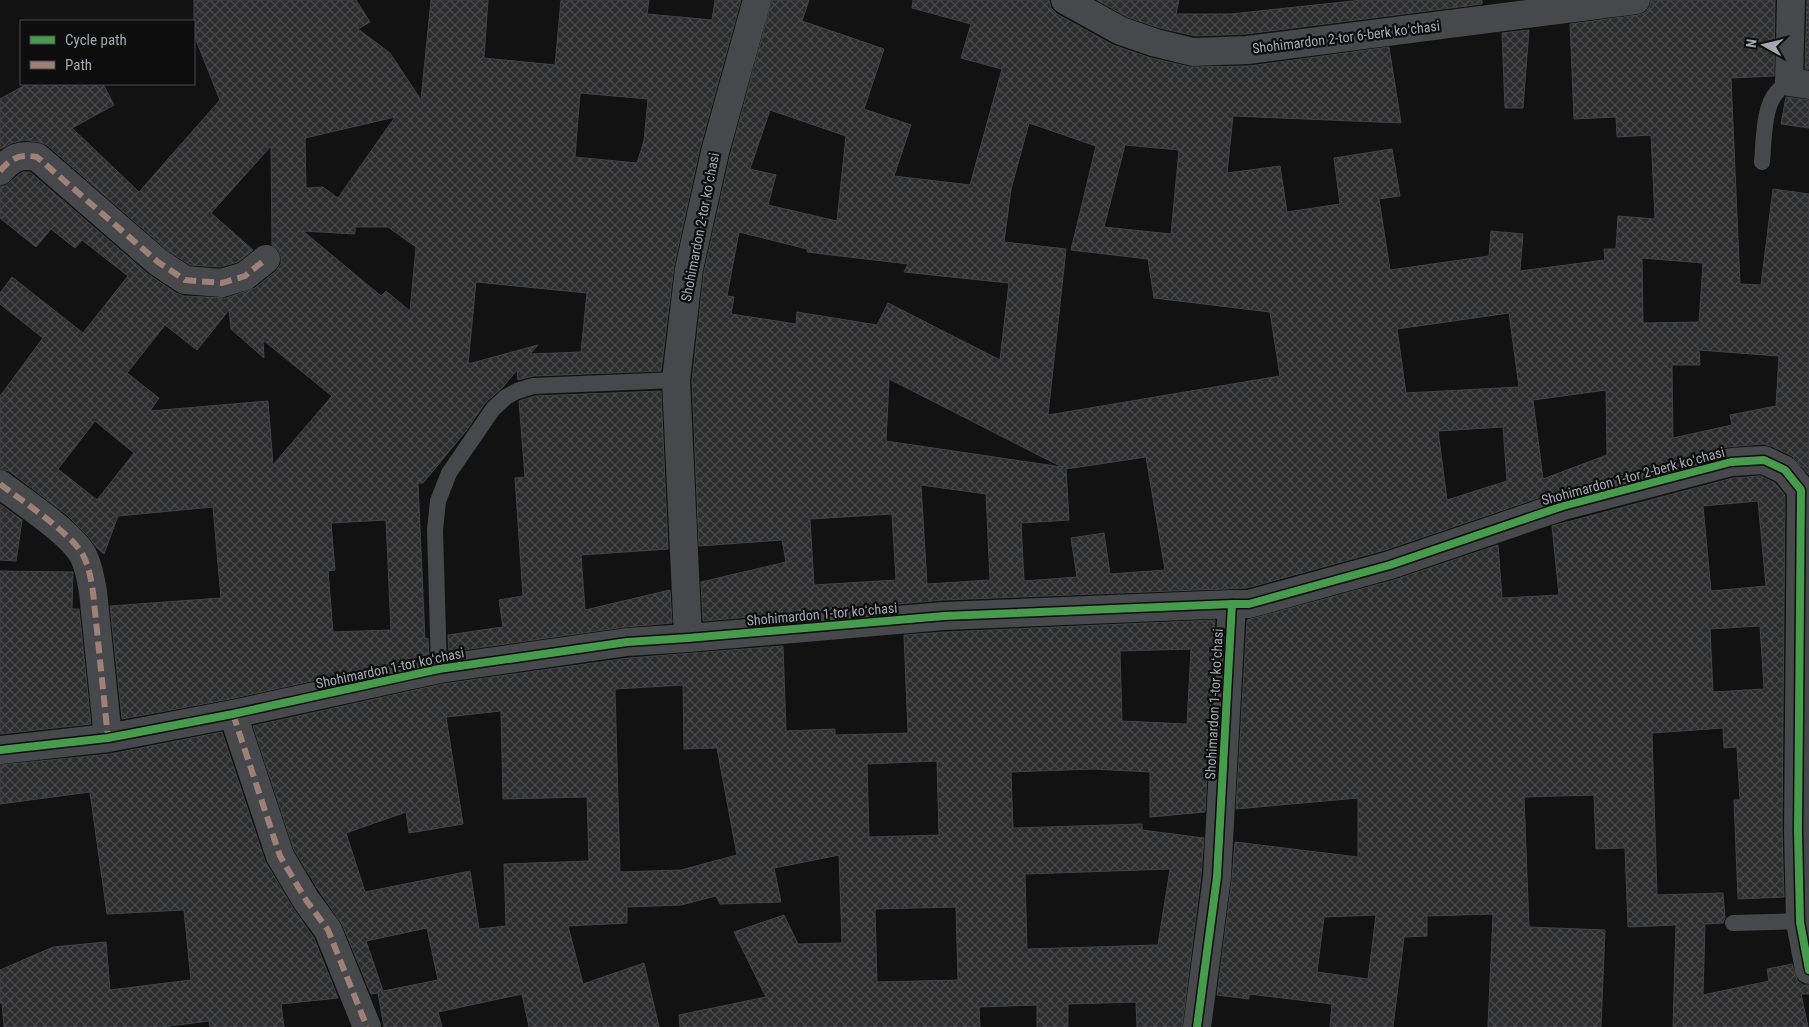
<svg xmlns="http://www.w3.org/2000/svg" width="1809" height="1027" font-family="'Roboto Condensed',sans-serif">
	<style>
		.building { fill: url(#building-cross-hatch); stroke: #424346; fill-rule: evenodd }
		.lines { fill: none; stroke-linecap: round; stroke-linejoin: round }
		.lane { stroke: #47484b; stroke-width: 16 }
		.street { stroke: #47484b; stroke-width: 28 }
		.quiet { stroke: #9e8076; stroke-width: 6; stroke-dasharray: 12 6; stroke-linecap: butt }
		.cycleway-casing { stroke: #0d0d0e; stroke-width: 11 }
		.cycleway { stroke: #469c4c; stroke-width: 8 }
		.labels { text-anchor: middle; stroke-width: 4.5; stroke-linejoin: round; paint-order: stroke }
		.street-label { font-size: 14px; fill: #a5a8b2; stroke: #0d0d0e }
	</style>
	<defs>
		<pattern id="building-cross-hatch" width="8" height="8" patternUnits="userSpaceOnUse" patternTransform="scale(1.25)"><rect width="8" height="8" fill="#2d2d2e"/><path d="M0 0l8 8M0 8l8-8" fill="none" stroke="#48494a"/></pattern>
	</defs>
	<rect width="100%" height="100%" fill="#121213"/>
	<!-- building -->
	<g class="building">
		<path d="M194,0H356L370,22L358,29L390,53L421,100L431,0H488L484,58L555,65L561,0H649L647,14L712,20L715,0H741L700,148L674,266L661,371L533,376L518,380L517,370L502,388L485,403L466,431L423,483H418L425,639L428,638L429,655L230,699L122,719L110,606L221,598L213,507L118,516L104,554L97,548L88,536L67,515L9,471L0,469V396L43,338L0,304V293L12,277L83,333L128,276L82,240L75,248L51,229L36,247L0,218V186H5L22,172H30L148,274L176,293L184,296L226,298L255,288L276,271L281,264V256L278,250L272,245L271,146L211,213L253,250L238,262L220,267L190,265L167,250L47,145L39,142L24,140L12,143L0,149V99L27,84H103L114,105L72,128L139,192L220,100L194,35ZM580,93L648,99L644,141L637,163L575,157ZM395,117L338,198L323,187L306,188L305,138ZM355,227H388L416,247L410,311L386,291L381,296L303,231L355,234ZM476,282L587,293L581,352L530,354L538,345L468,364ZM229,310L231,329L264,358L263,340L332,396L273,465L268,401L150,411L159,398L127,373L165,325L197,350ZM95,421L134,453L97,500L58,469ZM386,520L391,630L333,632L328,571L335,570L331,523Z"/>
		<path d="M772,0H809L802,21L884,49L864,109L911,125L894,176L970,185L1002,69L961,58L971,24L912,8L913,0H1049L1051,8L1057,14L1113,45L1151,58L1190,67L1249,66L1389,47L1401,123L1233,116L1227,173L1280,166L1287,212L1340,204L1334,158L1392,149L1400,196L1379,199L1390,270L1489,256L1491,231L1523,234L1520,271L1605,260L1604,249H1616L1618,216L1655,219L1651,135L1617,137L1616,117L1574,119L1570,24L1638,15L1646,12L1650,6L1651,0H1775L1774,76L1731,78L1740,284L1761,285L1773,189L1809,194V475L1792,456L1771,446L1763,444L1727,447L1559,491L1385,550L1247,588L943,600L703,621L701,582L786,562L782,540L699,546L692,381L704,272L730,156ZM770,110L846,136L837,221L768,205L776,175L750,169ZM1029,123L1096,146L1071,250L1148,259L1154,298L1270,312L1280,376L1048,415L1066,249L1004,242L1011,189ZM1125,145L1179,150L1171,234L1104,227ZM739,232L807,249V252L908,264L904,272L1009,283L1000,360L888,303L877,325L797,312L796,324L731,314L734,297L727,296ZM1642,258L1703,263L1699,322L1643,323ZM1509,313L1519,387L1406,393L1397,329ZM1699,350L1779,356L1776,406L1730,415L1732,425L1673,438L1672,365H1700ZM889,379L1062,467L886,441ZM1606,390L1607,455L1543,479L1533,400ZM1503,427L1507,481L1447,500L1438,431ZM1146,457L1165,570L1110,574L1104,533L1071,538L1077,577L1024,581L1021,523L1069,520L1066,469ZM921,485L986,494L990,580L927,584ZM892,514L896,580L814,585L810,519Z"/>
		<polygon points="1097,0 1179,0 1176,14 1231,14 1362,0 1482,0 1482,4 1246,34 1195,36 1160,28 1127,17"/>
		<polygon points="1807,0 1809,0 1809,69 1805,69"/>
		<polygon points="1529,30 1523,108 1505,108 1502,33"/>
		<polygon points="1786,97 1809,100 1809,128 1781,124"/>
		<polygon points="661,391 668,549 581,555 585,610 670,590 672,623 625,627 449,652 448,635 503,627 499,600 523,596 515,478 525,477 519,401 535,396"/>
		<path d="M1761,476L1775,483L1785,495L1782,831L1784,897L1738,899L1734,800H1740L1737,747L1724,748L1723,728L1652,733L1657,895L1723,893L1725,918L1723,923L1705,924L1703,995L1769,981L1767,969L1792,964L1797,980L1803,985H1809V994H1801L1808,1027H1673L1676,925L1628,927L1625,848L1596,849L1594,795L1524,797L1529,927L1605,930L1601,1027H1488L1493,914L1427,916V936L1404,937L1393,1027H1330L1332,1004L1249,994V999L1217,995L1232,879L1235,842L1358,857V798L1236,809L1247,620L1394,580L1498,545L1502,598L1559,595L1552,526L1733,478ZM1758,501L1766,586L1711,591L1703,506ZM1760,626L1764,689L1713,692L1710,629ZM1376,915L1368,979L1317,972L1324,917Z"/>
		<polygon points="0,504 22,520 16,561 0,560"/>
		<polygon points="0,571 73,572 72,609 79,609 91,724 0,734"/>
		<path d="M1215,620L1205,812L1150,817V772L1093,769L1011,772L1013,828L1142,824V830L1204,838L1201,876L1182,1027H1137L1136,1002L1068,1004V1027H1037V1005L979,1007L980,1027H680L679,1015L766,997L734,932L784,915L798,944L842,943L839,855L774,868L781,902L720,904L716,896L681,905L627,907V923L568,926L583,984L644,963L659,1027H529L522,994L438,1012L442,1027H384L378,993L371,994L342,924L319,891L294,850L253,726L442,684L629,658L783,646L786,731L835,729V735L908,733L904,635L945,632ZM1191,649L1187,724L1122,721L1120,651ZM683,685L684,749L717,748L737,855L681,870L620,872L615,689ZM501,711L503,799L587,797L589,861L504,864L506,926L479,929L470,871L365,892L346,833L406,812L409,833L463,824L446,717ZM937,761L939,835L869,837L867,764ZM1170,869L1158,945L1027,949L1025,874ZM956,907L958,980L877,982L875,909ZM427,928L438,980L383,991L366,941Z"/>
		<polygon points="222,732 265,861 293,908 314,938 338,998 281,1004 284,1027 210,1027 209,1021 163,1027 4,1027 2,1003 0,1003 0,970 53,947 106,942 110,990 191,980 184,910 107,914 90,792 0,804 0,765 110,754"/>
	</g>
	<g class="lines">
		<!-- lane -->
		<g class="lane">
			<path d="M1762,162C1764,142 1763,107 1777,92C1780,88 1785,85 1789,82"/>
			<polyline points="439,669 435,530 438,501 449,473 493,409 506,397 517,391 533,386 676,380"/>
			<polyline points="1733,923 1808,921"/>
		</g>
		<!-- street -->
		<g class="street">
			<polyline points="1065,0 1121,31 1156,43 1193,52 1247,50 1636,0"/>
			<polyline points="1791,0 1789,82 1809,85"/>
			<path d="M0,171C12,157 20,154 37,157L158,262L185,280L222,283L245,276L266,259"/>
			<path d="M0,484C22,501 71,533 83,555C89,567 91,579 93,592L108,738"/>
			<polyline points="1232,604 1249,604 1390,565 1563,506 1731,462 1764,460 1785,470 1801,490 1798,831 1800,922 1809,970"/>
			<polyline points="688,638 676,380 689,269 715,152 757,0"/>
			<polyline points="233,714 280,856 306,900 328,930 367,1027"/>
			<polyline points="0,750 108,738 233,714 439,669 627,642 688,638 944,616 1232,604 1217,877 1197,1027"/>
		</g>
		<!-- quiet -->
		<g class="quiet">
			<path d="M0,171C12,157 20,154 37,157L158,262L185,280L222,283L245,276L266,259"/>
			<path d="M0,484C22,501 71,533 83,555C89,567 91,579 93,592L108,738"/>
			<polyline points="233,714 280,856 306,900 328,930 367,1027"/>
		</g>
		<defs>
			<g id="cycleway">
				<polyline points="1232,604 1249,604 1390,565 1563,506 1731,462 1764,460 1785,470 1801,490 1798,831 1800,922 1809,970"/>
				<polyline points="0,750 108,738 233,714 439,669 627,642 688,638 944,616 1232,604 1217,877 1197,1027"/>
			</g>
		</defs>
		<!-- cycleway casing -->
		<use href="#cycleway" class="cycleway-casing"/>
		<!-- cycleway -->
		<use href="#cycleway" class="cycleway"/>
	</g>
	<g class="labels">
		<!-- street labels -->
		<g class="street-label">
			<text transform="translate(1346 37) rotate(-7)" y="5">Shohimardon 2-tor 6-berk koʻchasi</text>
			<text transform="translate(700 227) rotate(-79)" y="5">Shohimardon 2-tor koʻchasi</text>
			<text transform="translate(1633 476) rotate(-15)" y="5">Shohimardon 1-tor 2-berk koʻchasi</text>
			<text transform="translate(822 614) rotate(-5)" y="5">Shohimardon 1-tor koʻchasi</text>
			<text transform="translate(390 668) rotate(-12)" y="5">Shohimardon 1-tor koʻchasi</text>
			<text transform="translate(1214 704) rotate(-87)" y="5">Shohimardon 1-tor koʻchasi</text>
		</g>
	</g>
	<!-- legend -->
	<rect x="20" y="20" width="175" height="65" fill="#0d0d0e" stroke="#4a4b50"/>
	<rect x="30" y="36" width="25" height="8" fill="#469c4c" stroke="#4a4b50"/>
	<text x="65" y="45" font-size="15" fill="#a5a8b2">Cycle path</text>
	<rect x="30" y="61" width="25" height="8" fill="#9e8076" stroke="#4a4b50"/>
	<text x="65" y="70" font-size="15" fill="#a5a8b2">Path</text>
	<!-- north arrow -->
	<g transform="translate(1764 45) rotate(278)" stroke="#0d0d0e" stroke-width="4" paint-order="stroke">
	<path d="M0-4L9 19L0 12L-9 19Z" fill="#a5a8b2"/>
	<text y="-8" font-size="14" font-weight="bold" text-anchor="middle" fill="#a5a8b2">N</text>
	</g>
</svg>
